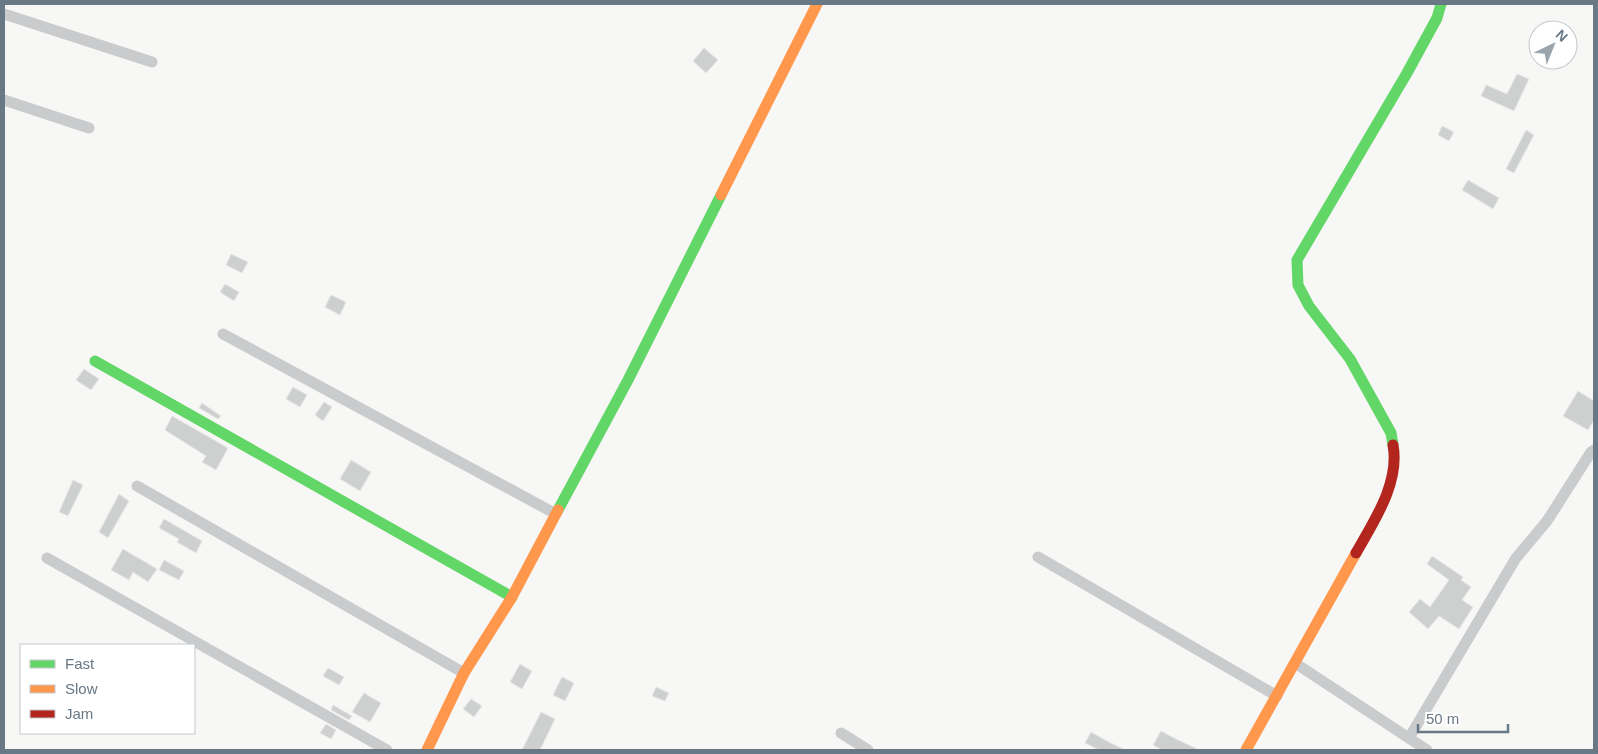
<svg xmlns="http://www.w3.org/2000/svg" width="1598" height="754" font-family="Helvetica,sans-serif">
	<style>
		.building { fill: #ced0d0; stroke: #e6e6e6 }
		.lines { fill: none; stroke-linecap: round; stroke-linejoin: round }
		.street { stroke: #cacbcc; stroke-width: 11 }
		.fast { stroke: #63d668; stroke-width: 11 }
		.slow { stroke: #ff974d; stroke-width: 11 }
		.jam { stroke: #b3261e; stroke-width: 11 }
	</style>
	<rect width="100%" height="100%" fill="#f7f7f6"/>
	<!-- building -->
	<g class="building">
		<polygon points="704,48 718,60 706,73 693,61"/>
		<polygon points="1517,74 1529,79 1514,111 1481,96 1486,85 1507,94"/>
		<polygon points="1442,126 1454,132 1449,141 1438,135"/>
		<polygon points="1526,130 1534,135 1514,173 1506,169"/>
		<polygon points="1468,180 1499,198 1493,209 1462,190"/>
		<polygon points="231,254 248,262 242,273 226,265"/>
		<polygon points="225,284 239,292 234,301 220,292"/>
		<polygon points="331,295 346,302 340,315 325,307"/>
		<polygon points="84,369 99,379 91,390 76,380"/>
		<polygon points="293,387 307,395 300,407 286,399"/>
		<polygon points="1578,391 1594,401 1594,420 1588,430 1563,416"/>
		<polygon points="324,402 332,407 323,421 315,415"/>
		<polygon points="202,403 221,416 218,419 199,408"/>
		<polygon points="172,416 228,448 216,470 202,462 206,456 165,430"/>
		<polygon points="351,460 371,472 360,491 340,479"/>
		<polygon points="73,480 83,485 68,516 59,512"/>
		<polygon points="119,494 129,501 108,538 99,532"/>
		<polygon points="164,519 202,541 196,553 177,542 179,539 159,528"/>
		<polygon points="123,549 157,569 148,582 133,572 129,580 111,570"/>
		<polygon points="1432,556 1463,577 1461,580 1471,587 1462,600 1473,607 1459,629 1439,616 1428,629 1409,612 1420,599 1430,607 1449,580 1427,564"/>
		<polygon points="164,560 184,571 179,580 159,570"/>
		<polygon points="520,664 532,671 522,689 510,682"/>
		<polygon points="328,668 344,677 339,685 323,676"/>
		<polygon points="562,677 574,683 565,701 553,695"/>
		<polygon points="656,687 669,693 665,701 652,696"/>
		<polygon points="364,693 381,703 370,722 352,712"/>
		<polygon points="471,699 482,706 474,717 463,709"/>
		<polygon points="333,705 352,716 349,720 331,710"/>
		<polygon points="541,712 555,719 540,750 522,750"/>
		<polygon points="326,724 336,730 331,739 320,733"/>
		<polygon points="1161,731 1170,736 1199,750 1162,750 1153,745"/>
		<polygon points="1091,732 1103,739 1125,750 1099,750 1085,743"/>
	</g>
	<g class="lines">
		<!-- street -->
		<g class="street">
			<polyline points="4,14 152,62"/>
			<polyline points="4,100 89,128"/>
			<polyline points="223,334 556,514"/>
			<polyline points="137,486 464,673"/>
			<polyline points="1038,557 1277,696"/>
			<polyline points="47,558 387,750"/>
			<polyline points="1295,663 1427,750"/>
			<polyline points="841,733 868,750"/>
			<polyline points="1409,738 1516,558 1547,521 1591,452 1594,450"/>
		</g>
		<!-- fast -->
		<g class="fast">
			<polyline points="95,361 512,597"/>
			<polyline points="1393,445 1391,433 1350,359 1309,306 1298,285 1297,260 1407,73 1437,18 1441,4"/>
			<polyline points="558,510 628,380 721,195"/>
		</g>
		<!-- slow -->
		<g class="slow">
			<polyline points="721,195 817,4"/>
			<polyline points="427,750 464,673 512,597 558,510"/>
			<polyline points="1246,750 1356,553"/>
		</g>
		<!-- jam -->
		<path class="jam" d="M1356,553C1374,521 1400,483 1393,445"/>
	</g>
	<!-- border -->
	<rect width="1598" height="754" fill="none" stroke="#687885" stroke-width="10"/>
	<!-- legend -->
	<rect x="20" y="644" width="175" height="90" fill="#ffffff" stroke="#c3c9ce"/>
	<rect x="30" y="660" width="25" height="8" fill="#63d668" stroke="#c3c9ce"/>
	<text x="65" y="669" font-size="15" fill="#687885">Fast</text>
	<rect x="30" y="685" width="25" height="8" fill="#ff974d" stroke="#c3c9ce"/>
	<text x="65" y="694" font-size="15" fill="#687885">Slow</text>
	<rect x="30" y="710" width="25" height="8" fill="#b3261e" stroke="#c3c9ce"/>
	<text x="65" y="719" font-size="15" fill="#687885">Jam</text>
	<!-- north arrow -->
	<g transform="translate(1553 45) rotate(43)"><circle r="24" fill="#ffffff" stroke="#c3c9ce"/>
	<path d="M0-4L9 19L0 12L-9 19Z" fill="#9aa4ad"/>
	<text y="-8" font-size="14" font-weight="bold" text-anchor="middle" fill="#687885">N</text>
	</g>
	<!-- scale -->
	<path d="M1418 724v8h90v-8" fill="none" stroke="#687885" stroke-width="2.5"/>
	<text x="1426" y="724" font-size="15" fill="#687885" stroke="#ffffff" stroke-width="4" paint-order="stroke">50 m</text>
</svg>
